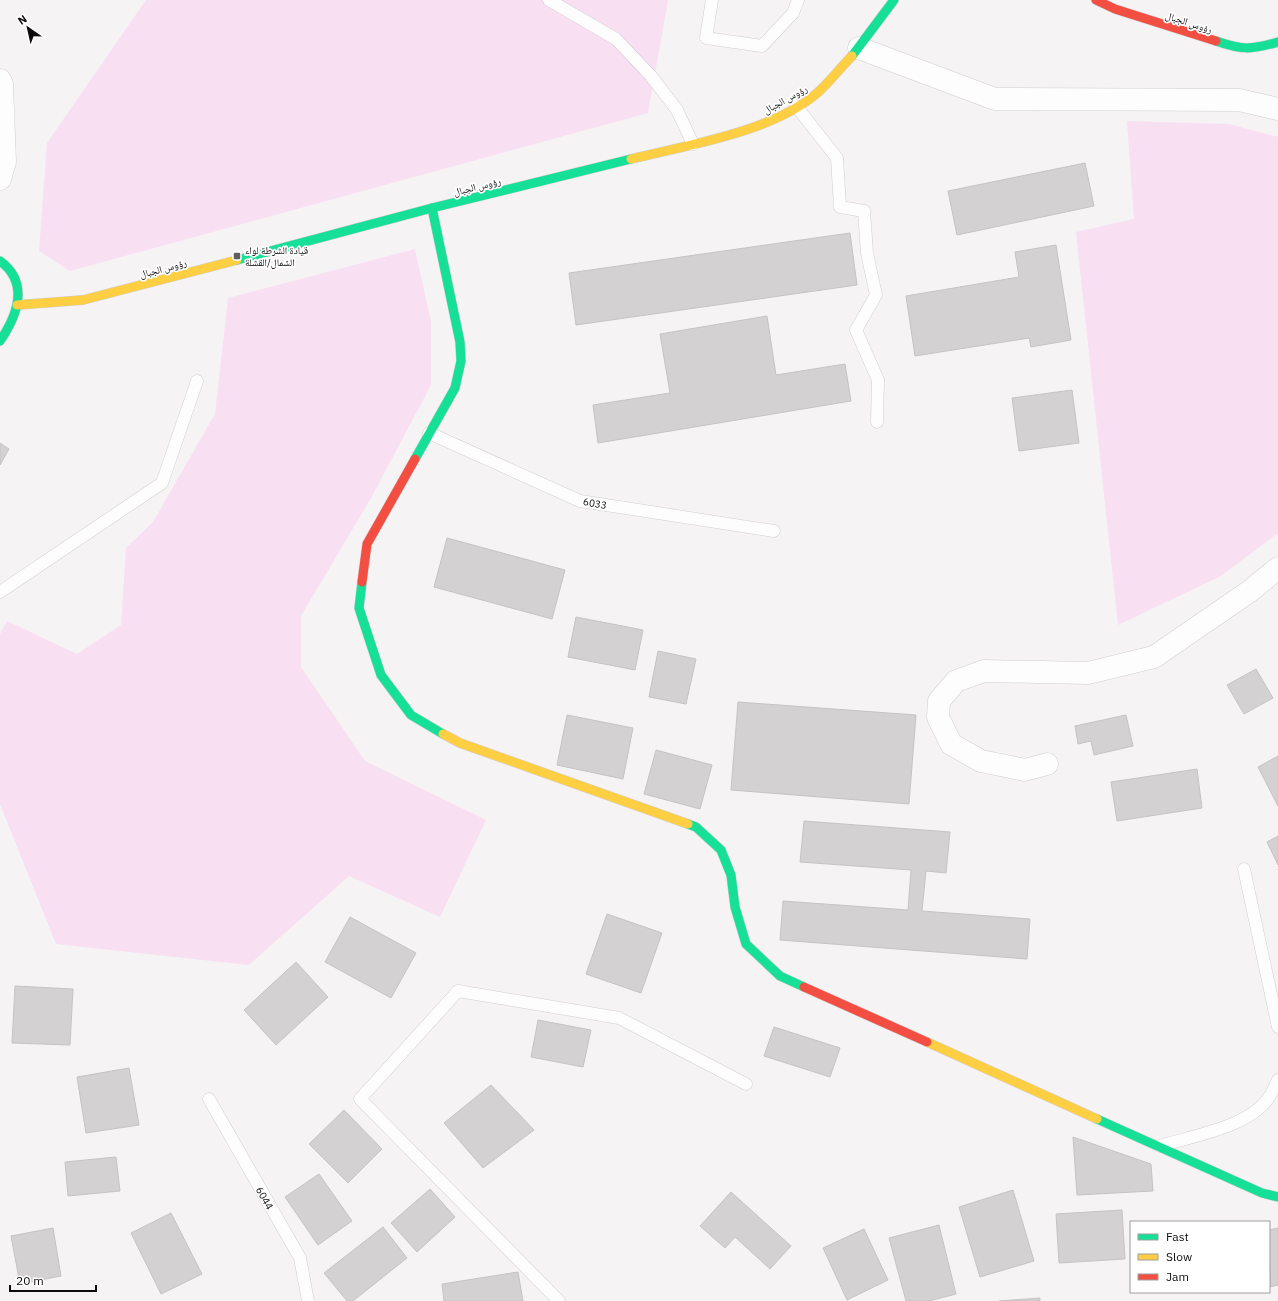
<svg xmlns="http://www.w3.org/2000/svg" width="1278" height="1301" font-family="'IBM Plex Sans','Noto Naskh Arabic',sans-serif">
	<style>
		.green { fill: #f8dff2 }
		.building { fill: #d3d1d2; stroke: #c5c3c4 }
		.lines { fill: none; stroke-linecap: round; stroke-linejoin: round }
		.lane-casing { stroke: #d0cecf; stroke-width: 13 }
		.street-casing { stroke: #d0cecf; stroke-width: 23 }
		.fast-casing { stroke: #d0cecf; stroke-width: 10 }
		.slow-casing { stroke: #d0cecf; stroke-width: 10 }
		.jam-casing { stroke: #d0cecf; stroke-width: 10 }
		.lane { stroke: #fefdfe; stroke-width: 12 }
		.street { stroke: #fefdfe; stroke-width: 22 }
		.fast { stroke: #16e098; stroke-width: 9 }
		.slow { stroke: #ffcf43; stroke-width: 9 }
		.jam { stroke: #f24e42; stroke-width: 9 }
		.poi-dot { fill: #5f5d5e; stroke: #fff; stroke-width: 1.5 }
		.labels { text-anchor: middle; stroke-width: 3.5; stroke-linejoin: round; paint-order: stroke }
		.street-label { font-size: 10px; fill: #0d0c0d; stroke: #fff }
		.poi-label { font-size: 10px; fill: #0d0c0d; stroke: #fff; text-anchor: start }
	</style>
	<rect width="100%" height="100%" fill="#f6f3f5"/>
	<!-- green -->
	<g class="green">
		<polygon points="146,0 668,0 648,113 70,271 39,251 47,143"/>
		<polygon points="1127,121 1229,124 1278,137 1278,533 1221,576 1118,625 1076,232 1134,219"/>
		<polygon points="415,249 431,322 431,385 371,498 301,616 301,667 365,761 486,820 440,917 349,876 249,965 56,944 0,804 0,634 7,621 77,654 121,625 126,548 153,522 215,414 228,298"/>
	</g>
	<!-- building -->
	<g class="building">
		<polygon points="1085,163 1094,206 957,235 948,191"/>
		<polygon points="850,233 857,285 576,325 569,273"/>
		<polygon points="1056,245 1071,340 1031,347 1029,338 915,356 906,296 1019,277 1015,252"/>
		<polygon points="767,316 776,375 845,364 851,401 598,443 593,405 670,393 660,334"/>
		<polygon points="1072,390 1079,443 1019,451 1012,398"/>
		<polygon points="0,443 9,449 0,465"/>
		<polygon points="447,538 565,570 552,619 434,587"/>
		<polygon points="576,617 643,630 635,670 568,657"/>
		<polygon points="658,651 696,659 686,704 649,697"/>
		<polygon points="1256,669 1273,698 1244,714 1227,685"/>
		<polygon points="738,702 916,715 909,804 731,790"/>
		<polygon points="567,715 633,728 623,779 557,765"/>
		<polygon points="1126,715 1133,746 1094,755 1091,741 1078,744 1075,726"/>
		<polygon points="656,750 712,765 700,809 644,794"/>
		<polygon points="1278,756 1278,806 1258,767"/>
		<polygon points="1197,769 1202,808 1117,821 1111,782"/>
		<polygon points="804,821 950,832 946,873 926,871 922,911 1030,919 1027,959 780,940 783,901 908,910 911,870 800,862"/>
		<polygon points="1278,836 1278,865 1267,842"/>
		<polygon points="607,914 662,933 641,993 586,974"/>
		<polygon points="350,917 416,953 391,998 325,962"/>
		<polygon points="296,962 328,997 276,1045 244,1010"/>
		<polygon points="15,986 73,989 70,1045 12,1043"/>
		<polygon points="538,1020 591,1030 583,1067 531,1057"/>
		<polygon points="774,1027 840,1048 830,1077 764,1056"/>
		<polygon points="129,1068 139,1125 86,1133 77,1077"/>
		<polygon points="491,1085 534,1130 483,1168 444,1123"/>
		<polygon points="344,1110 382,1149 348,1183 309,1144"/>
		<polygon points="1073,1137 1151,1164 1153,1191 1077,1195"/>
		<polygon points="116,1157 120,1191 68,1196 65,1162"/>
		<polygon points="319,1174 352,1221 318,1245 285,1197"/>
		<polygon points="430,1189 455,1217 417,1252 391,1223"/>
		<polygon points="1013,1190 1034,1261 980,1277 959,1207"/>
		<polygon points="731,1192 791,1246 770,1269 735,1237 725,1248 700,1226"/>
		<polygon points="1122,1210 1125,1259 1059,1263 1056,1214"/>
		<polygon points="171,1213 202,1274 161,1294 131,1233"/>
		<polygon points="939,1225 956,1294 929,1301 906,1301 889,1238"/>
		<polygon points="383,1227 407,1258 353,1301 347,1301 324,1273"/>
		<polygon points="53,1228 61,1276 20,1284 11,1236"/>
		<polygon points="1278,1228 1278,1285 1270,1287 1269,1230"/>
		<polygon points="864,1229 888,1280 847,1300 823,1248"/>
		<polygon points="518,1272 523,1301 444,1301 442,1284"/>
		<polygon points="1040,1298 1040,1301 999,1301"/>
	</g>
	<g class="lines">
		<defs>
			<g id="lane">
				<polyline points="549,0 616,39 651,76 677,110 693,144"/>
				<polyline points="712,0 706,38 762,46 793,13 798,0"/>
				<polyline points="796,106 837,158 840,207 864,211 867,253 876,295 856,330 878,380 877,422"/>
				<polyline points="429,433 580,501 774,531"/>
				<polyline points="0,592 162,483 197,381"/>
				<polyline points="1244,869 1278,1027"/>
				<polyline points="209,1099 300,1258 308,1301"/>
				<path d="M1160,1146C1192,1136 1250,1127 1269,1097C1273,1092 1275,1086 1278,1080"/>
				<polyline points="559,1301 360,1099 458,991 619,1018 746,1084"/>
			</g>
			<g id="street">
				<polyline points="859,48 995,99 1239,100 1278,109"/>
				<polyline points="0,80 2,84 5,162 0,179"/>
				<polyline points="1047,764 1025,770 981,761 951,744 938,717 939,701 956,681 984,671 1088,673 1154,657 1250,591 1278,568"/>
			</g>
			<g id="fast">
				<path d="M1216,41C1242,50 1251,50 1278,42"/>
				<polyline points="852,56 894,0"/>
				<polyline points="237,260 432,208 631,159"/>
				<path d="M0,261C30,283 17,316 0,341"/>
				<polyline points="415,459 455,388 461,361 460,342 432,208"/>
				<polyline points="362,582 359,608 381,675 411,715 443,734"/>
				<polyline points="688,824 696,827 721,850 731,875 735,907 746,944 780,976 804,987"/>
				<polyline points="1097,1119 1262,1193 1278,1197"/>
			</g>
			<g id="slow">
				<path d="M631,159C688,145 771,132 816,94C829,83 840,68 852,56"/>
				<polyline points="17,305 83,300 237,260"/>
				<polyline points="443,734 460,743 688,824"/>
				<polyline points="927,1042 1097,1119"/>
			</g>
			<g id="jam">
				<polyline points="1096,0 1115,9 1216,41"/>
				<polyline points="362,582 367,544 415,459"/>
				<polyline points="804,987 927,1042"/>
			</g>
		</defs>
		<!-- lane casing -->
		<use href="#lane" class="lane-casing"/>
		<!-- street casing -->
		<use href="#street" class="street-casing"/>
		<!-- fast casing -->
		<use href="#fast" class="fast-casing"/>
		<!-- slow casing -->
		<use href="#slow" class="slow-casing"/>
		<!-- jam casing -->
		<use href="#jam" class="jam-casing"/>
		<!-- lane -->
		<use href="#lane" class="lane"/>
		<!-- street -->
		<use href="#street" class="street"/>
		<!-- fast -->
		<use href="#fast" class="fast"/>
		<!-- slow -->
		<use href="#slow" class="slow"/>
		<!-- jam -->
		<use href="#jam" class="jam"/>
	</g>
	<!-- markers -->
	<rect class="poi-dot" x="233" y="252" width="8" height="8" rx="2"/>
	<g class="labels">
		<!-- street labels -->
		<g class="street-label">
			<text transform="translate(1189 22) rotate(18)" y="4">رؤوس الجبال</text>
			<text transform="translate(785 99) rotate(-29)" y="4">رؤوس الجبال</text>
			<text transform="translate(477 186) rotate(-14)" y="4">رؤوس الجبال</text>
			<text transform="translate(163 268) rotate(-15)" y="4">رؤوس الجبال</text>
			<text transform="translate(595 503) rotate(10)" y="4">6033</text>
			<text transform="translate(265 1198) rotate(60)" y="4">6044</text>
		</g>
		<!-- poi labels -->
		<g class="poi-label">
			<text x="245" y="254">قيادة الشرطة لواء<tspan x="245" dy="12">الشمال/القشلة</tspan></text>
		</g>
	</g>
	<!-- legend -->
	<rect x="1130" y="1221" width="140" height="72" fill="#ffffff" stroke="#9e9e9e"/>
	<rect x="1138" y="1234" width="20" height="6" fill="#16e098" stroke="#9e9e9e"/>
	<text x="1166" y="1241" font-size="12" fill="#0d0c0d">Fast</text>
	<rect x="1138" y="1254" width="20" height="6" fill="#ffcf43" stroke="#9e9e9e"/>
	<text x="1166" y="1261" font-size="12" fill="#0d0c0d">Slow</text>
	<rect x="1138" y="1274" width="20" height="6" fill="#f24e42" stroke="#9e9e9e"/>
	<text x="1166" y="1281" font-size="12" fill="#0d0c0d">Jam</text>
	<!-- north arrow -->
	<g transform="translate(28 28) rotate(326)" stroke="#ffffff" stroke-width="3" paint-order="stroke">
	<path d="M0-3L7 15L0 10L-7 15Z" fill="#0d0c0d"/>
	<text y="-6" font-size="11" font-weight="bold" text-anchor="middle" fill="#0d0c0d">N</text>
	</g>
	<!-- scale -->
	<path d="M10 1285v6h86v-6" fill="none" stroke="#0d0c0d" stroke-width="2"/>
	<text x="16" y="1285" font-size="12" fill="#0d0c0d" stroke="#ffffff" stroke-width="3" paint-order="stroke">20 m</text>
</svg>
